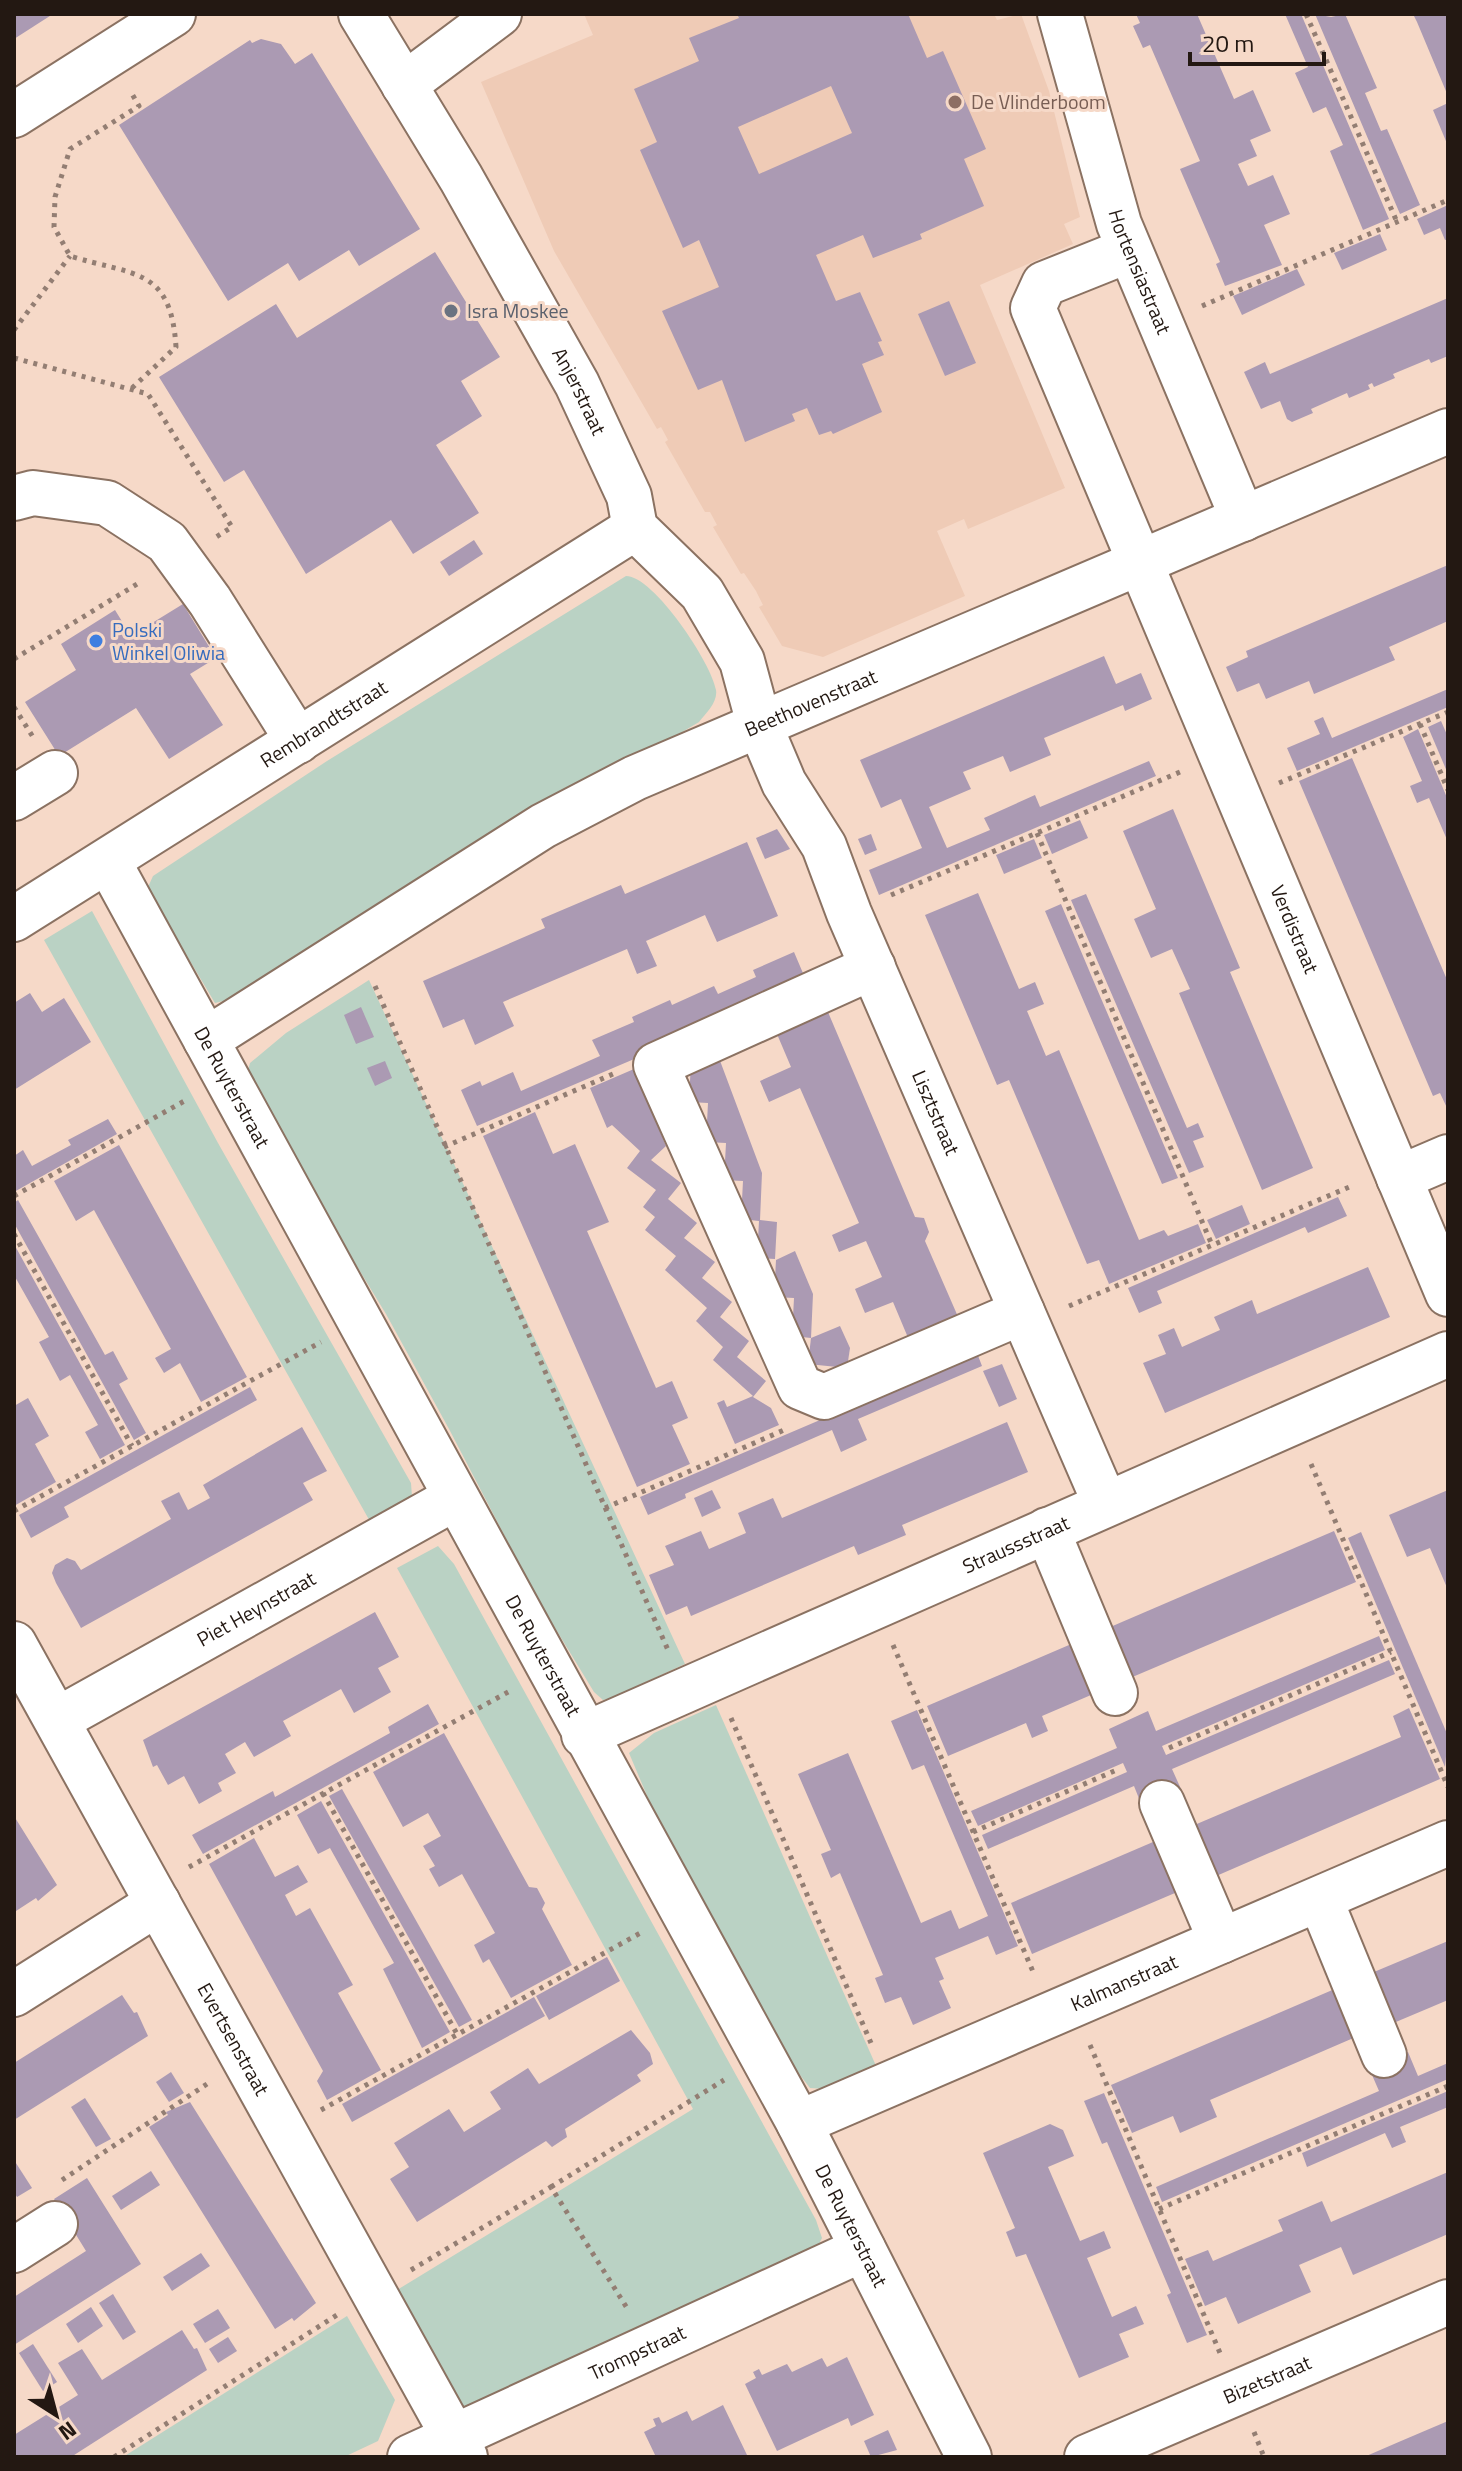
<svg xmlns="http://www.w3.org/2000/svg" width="1462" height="2471" font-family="'Titillium Web',sans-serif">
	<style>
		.built { fill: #efcbb6 }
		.green { fill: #bad2c4 }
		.building { fill: #ab9ab3; fill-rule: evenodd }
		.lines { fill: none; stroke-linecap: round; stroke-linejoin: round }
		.minor-casing { stroke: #8b7262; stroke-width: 48 }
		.path { stroke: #937e73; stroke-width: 5; stroke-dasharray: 4 6; stroke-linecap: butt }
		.minor { stroke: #fff; stroke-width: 44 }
		.education-dot { fill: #8d6e63; stroke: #f6d9c8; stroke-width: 3 }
		.worship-dot { fill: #6b7280; stroke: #f6d9c8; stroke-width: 3 }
		.shop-dot { fill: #3f7fe0; stroke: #f6d9c8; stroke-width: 3 }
		.labels { text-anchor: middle; stroke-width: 6; stroke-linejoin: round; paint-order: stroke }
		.education-label { font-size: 20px; fill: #785e54; stroke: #f6d9c8; text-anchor: start }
		.street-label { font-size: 20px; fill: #231812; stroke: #f6d9c8 }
		.worship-label { font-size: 20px; fill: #5b616d; stroke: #f6d9c8; text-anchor: start }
		.shop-label { font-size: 20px; fill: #366cbe; stroke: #f6d9c8; text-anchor: start }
	</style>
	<rect width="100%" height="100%" fill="#f6d9c8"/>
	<!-- built -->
	<polygon class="built" points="584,14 994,14 997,20 1021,14 1049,91 1080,217 1064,224 1073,244 980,285 1065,488 968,529 964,519 937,531 965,596 823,657 782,646 759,607 763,605 756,591 744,573 741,574 713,527 717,525 710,512 705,512 665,442 668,440 661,427 657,429 554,251 481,82 593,35"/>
	<!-- green -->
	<g class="green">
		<path d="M626,576C654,576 712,664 716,690C718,702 706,713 699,722L236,998L215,1003L150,894L148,887L153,876L327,761Z"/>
		<polygon points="92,911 218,1143 411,1483 412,1497 372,1525 44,940"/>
		<polygon points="369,980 685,1664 611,1698 603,1700 594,1692 538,1600 449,1429 386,1314 333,1227 248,1070 250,1063 286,1033"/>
		<polygon points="438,1546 454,1564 816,2220 822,2238 818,2246 467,2412 397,2290 693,2109 397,1568"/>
		<polygon points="716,1705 877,2068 825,2089 810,2088 793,2066 648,1798 629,1753 654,1733"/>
		<polygon points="347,2316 395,2400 378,2441 344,2457 123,2457"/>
	</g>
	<!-- building -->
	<g class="building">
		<polygon points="14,14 53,14 14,39"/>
		<path d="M737,14H908L927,58L943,51L986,149L964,159L984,206L920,234L922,239L873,258L863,235L816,255L836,301L860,292L882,341L878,342L884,355L862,364L882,412L833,434L831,431L819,435L807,408L792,414L795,421L745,442L722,380L698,390L662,311L719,287L699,240L683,248L640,150L657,142L634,89L699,61L689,38L739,18ZM831,86L852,133L759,174L738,127Z"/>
		<polygon points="1136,14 1197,14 1234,99 1253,90 1271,131 1250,140 1257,156 1238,164 1248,186 1273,175 1290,214 1264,225 1282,265 1225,286 1216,264 1220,262 1180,169 1200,161 1150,45 1143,48 1133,26 1140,23"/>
		<polygon points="1285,14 1301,14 1389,219 1363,230 1330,151 1343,145 1326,107 1313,113 1295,73 1308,67"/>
		<polygon points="1315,14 1331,17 1345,14 1377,88 1365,93 1381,131 1387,129 1420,205 1400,214"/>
		<polygon points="1413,14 1448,14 1448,96 1417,22"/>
		<polygon points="261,39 281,44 295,64 312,53 420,229 359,266 349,250 299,281 288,263 228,301 119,125 250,40 252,43"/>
		<polygon points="1448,103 1448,146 1433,110"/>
		<polygon points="1448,205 1448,239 1445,240 1440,228 1424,235 1417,219"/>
		<polygon points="1380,234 1387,250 1342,270 1334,253"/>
		<polygon points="435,252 500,357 461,381 482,416 436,445 479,513 413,554 391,520 306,574 244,470 224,482 159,377 276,304 297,338"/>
		<polygon points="1297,269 1305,285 1242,315 1233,296"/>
		<polygon points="1448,298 1448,356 1431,363 1429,359 1393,374 1395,378 1374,387 1372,383 1368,385 1370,389 1349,398 1347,393 1311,409 1313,413 1292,422 1287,419 1280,401 1261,409 1244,372 1265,362 1270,374"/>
		<polygon points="949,301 976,363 945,376 918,314"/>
		<polygon points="474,540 483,554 449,576 440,562"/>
		<polygon points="1448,565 1448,621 1389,647 1395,660 1314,694 1309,681 1266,699 1259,683 1237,692 1226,667 1248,657 1246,651"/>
		<polygon points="183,604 216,658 190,674 223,725 169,759 136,708 59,756 25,702 76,670 61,644 115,610 131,636"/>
		<polygon points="1104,656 1116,684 1141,673 1152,699 1125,711 1123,705 1044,738 1051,755 1010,772 1003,756 963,772 971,789 929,807 943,839 947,848 990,830 984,818 1035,795 1040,807 1149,761 1156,776 879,895 869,870 922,848 901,799 881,808 860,760"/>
		<polygon points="1448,689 1448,707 1297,771 1287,748 1320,734 1314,721 1323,717 1332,738"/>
		<polygon points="1441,721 1448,737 1448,774 1428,727"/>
		<polygon points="1418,729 1448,800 1448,842 1429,798 1417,803 1410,786 1422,781 1403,737"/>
		<polygon points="1352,758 1448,982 1448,1110 1440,1093 1433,1096 1299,781"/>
		<polygon points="1173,809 1240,968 1230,972 1313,1168 1262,1190 1179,993 1190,989 1172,949 1151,958 1134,919 1156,909 1123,831"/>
		<polygon points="1080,820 1088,838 1052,854 1044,835"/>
		<polygon points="777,829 790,849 765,859 756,838"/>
		<polygon points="871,834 877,850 865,855 858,839"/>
		<polygon points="1034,839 1042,858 1004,874 996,855"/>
		<polygon points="747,842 778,916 717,942 705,915 687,923 646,941 657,966 637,974 627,949 503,1002 514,1026 475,1045 464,1019 443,1028 423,981 545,928 541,919 621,885 625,894"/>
		<polygon points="978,893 1019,989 1035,982 1044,1004 1027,1011 1046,1056 1059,1050 1139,1240 1164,1230 1168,1236 1198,1224 1206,1243 1109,1284 1099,1260 1087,1264 1009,1080 997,1085 925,915"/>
		<polygon points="1086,894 1187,1128 1198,1123 1204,1137 1193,1141 1204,1167 1189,1173 1071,900"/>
		<polygon points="1061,904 1094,982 1178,1178 1162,1184 1045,911"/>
		<polygon points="794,952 808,985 477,1126 461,1090 480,1081 482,1086 513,1072 521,1091 600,1056 592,1040 634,1022 632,1017 670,1000 672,1005 714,986 718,994 756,977 753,970"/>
		<polygon points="30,993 42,1012 64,998 91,1042 14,1090 14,1003"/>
		<polygon points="825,1005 915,1217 924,1218 929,1232 925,1241 959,1319 909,1340 893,1302 865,1313 855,1289 882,1277 866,1241 839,1252 832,1235 859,1223 800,1088 769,1102 760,1081 791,1067 774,1027"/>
		<polygon points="361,1007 374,1037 356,1044 344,1015"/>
		<polygon points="716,1050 762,1173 760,1220 777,1222 775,1259 757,1258 759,1221 741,1219 743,1181 724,1180 726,1143 706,1142 708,1103 689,1102 691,1061"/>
		<polygon points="385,1061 392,1078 375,1086 367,1068"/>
		<polygon points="634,1069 666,1146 651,1160 681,1183 668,1199 697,1223 684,1238 715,1262 702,1278 732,1302 720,1317 749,1341 737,1357 766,1381 753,1397 771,1408 779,1425 735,1444 717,1403 724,1400 727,1407 753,1396 713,1360 723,1347 696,1321 707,1308 665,1270 676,1256 645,1230 655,1217 643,1207 656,1190 627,1168 640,1151 612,1125 607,1128 590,1088"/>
		<polygon points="535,1112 553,1154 575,1144 609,1222 587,1231 656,1388 672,1381 688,1418 672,1425 690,1464 637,1487 483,1136"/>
		<polygon points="108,1119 117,1134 14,1192 14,1156 23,1150 32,1166 71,1145 68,1140"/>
		<polygon points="119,1145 247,1377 201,1402 180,1363 164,1373 155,1358 171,1349 94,1210 76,1221 54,1181"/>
		<polygon points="1338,1197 1347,1216 1308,1233 1305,1227 1157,1291 1162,1303 1139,1313 1128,1288"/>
		<polygon points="18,1200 105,1355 113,1351 128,1379 119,1384 146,1433 134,1440 14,1223 14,1203"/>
		<polygon points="1242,1205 1250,1224 1216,1239 1207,1220"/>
		<polygon points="14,1244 125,1445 100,1459 85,1432 98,1425 70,1375 60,1381 39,1342 49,1337 14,1275"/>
		<polygon points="795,1251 813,1294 811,1338 792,1336 794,1298 774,1297 776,1260"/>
		<polygon points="1368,1267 1390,1317 1165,1413 1143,1363 1166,1354 1158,1335 1174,1328 1182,1347 1220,1330 1214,1317 1252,1300 1257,1314"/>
		<polygon points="840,1326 850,1348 847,1368 808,1364 811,1338"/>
		<polygon points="977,1353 982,1366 858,1419 867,1440 841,1452 832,1430 685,1494 686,1498 648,1515 640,1497"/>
		<polygon points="1002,1364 1017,1399 999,1407 983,1371"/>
		<polygon points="250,1387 257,1400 64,1507 69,1517 31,1538 19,1515"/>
		<polygon points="28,1398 49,1436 35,1444 56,1482 14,1506 14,1406"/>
		<polygon points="1007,1422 1028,1472 902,1525 906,1535 858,1555 854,1546 691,1616 687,1606 666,1615 649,1575 674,1565 665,1546 701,1531 709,1549 746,1533 738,1513 773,1498 782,1518"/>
		<polygon points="302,1427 327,1471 303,1483 313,1500 81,1628 56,1583 52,1573 55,1565 67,1558 75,1561 81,1570 171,1519 161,1501 179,1492 188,1510 210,1498 203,1485"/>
		<polygon points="712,1490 721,1508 702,1517 694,1498"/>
		<polygon points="1448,1490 1448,1590 1430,1548 1407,1557 1389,1515"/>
		<polygon points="1334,1531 1356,1582 1123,1681 1101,1631"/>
		<polygon points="1361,1532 1448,1736 1445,1767 1348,1538"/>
		<polygon points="375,1612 399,1657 378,1668 391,1692 354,1713 341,1689 283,1721 291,1736 254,1757 245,1742 225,1754 236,1773 218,1783 222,1791 199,1804 184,1776 168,1785 157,1765 153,1767 143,1740"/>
		<polygon points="1379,1636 1385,1650 1162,1746 1166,1755 1389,1660 1395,1674 1172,1769 1181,1789 1142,1806 1134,1786 988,1849 982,1835 1127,1772 1123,1763 978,1826 971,1811 1117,1748 1109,1729 1148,1711 1156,1731"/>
		<polygon points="1083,1639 1105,1689 1042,1716 1048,1731 1032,1738 1026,1723 948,1756 927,1706"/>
		<polygon points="428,1704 439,1724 203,1854 192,1835 273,1791 275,1797 390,1733 388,1727"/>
		<polygon points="1409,1708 1440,1779 1207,1880 1185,1829 1401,1737 1393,1716"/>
		<polygon points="917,1710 1018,1946 996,1955 988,1936 935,1958 944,1979 939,1981 951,2008 913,2025 901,1997 885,2003 875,1978 883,1975 840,1873 831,1878 821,1854 831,1850 798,1774 848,1753 921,1923 951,1910 959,1929 988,1916 924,1765 912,1770 891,1721"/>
		<polygon points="444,1733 529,1887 537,1888 545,1903 542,1909 572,1965 511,1998 489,1959 483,1963 474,1945 495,1933 462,1874 439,1887 429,1869 435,1866 423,1846 441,1836 428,1813 403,1827 373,1772"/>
		<polygon points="342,1789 472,2020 459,2027 329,1796"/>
		<polygon points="321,1801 450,2032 422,2048 383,1969 394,1963 330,1848 318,1854 297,1815"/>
		<polygon points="14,1816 57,1885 38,1901 36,1898 16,1911"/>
		<polygon points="1167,1836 1189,1887 1032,1954 1011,1903"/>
		<polygon points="254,1838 275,1877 298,1865 308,1882 285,1895 296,1916 310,1908 353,1985 338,1993 381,2070 327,2100 317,2081 323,2071 209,1864"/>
		<polygon points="1448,1941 1448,2000 1384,2027 1362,1977"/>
		<polygon points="607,1957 620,1981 549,2020 536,1996"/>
		<polygon points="1344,1985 1365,2033 1210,2100 1217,2117 1180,2133 1173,2116 1132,2133 1111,2085"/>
		<polygon points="122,1995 134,2013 137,2012 148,2036 14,2120 14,2063"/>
		<polygon points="534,1997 545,2016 352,2122 342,2104"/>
		<polygon points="631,2030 650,2053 653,2064 637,2075 641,2081 565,2129 567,2137 552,2147 546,2141 417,2222 390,2179 409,2167 394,2143 449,2109 464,2132 501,2109 490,2092 528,2068 539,2084"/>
		<polygon points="1408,2052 1418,2076 1448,2063 1448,2079 1162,2202 1156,2187 1379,2091 1369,2068"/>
		<polygon points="171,2072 184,2093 169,2102 156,2082"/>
		<polygon points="1448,2091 1448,2107 1400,2127 1406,2142 1392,2148 1385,2133 1307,2167 1302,2153"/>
		<polygon points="1104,2093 1207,2335 1187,2343 1167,2295 1171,2293 1107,2142 1102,2144 1084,2101"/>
		<polygon points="85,2098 111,2139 96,2147 71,2107"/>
		<polygon points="190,2102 316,2303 294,2321 292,2318 275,2329 149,2127 168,2115 166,2112"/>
		<polygon points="1050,2124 1063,2130 1074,2156 1048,2167 1080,2241 1104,2231 1111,2248 1087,2258 1112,2317 1136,2306 1144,2324 1119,2334 1129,2357 1079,2378 1026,2254 1016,2257 1006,2232 1015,2228 983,2153"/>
		<polygon points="14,2160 32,2188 17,2197 14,2192"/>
		<polygon points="151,2171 160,2185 121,2210 112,2196"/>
		<polygon points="1448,2172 1448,2234 1353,2275 1341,2247 1299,2265 1311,2292 1238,2324 1226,2297 1205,2306 1185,2259 1208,2250 1213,2261 1283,2231 1278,2220 1322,2201 1331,2222"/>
		<polygon points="87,2178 141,2264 14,2345 14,2297 86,2251 54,2199"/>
		<polygon points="201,2253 210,2266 172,2291 163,2277"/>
		<polygon points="113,2294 136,2332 123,2340 99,2303"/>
		<polygon points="91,2307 103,2326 78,2343 66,2324"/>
		<polygon points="218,2309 230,2328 205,2343 193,2324"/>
		<polygon points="182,2330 194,2349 197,2348 207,2370 71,2457 14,2457 14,2435 78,2395 58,2363 82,2349 102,2380"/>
		<polygon points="228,2337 237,2351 218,2363 209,2349"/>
		<polygon points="33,2344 57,2382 43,2391 19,2353"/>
		<polygon points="847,2357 874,2415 851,2426 848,2418 777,2451 745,2384 756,2378 753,2372 759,2369 762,2375 787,2364 792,2372 822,2358 827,2367"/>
		<polygon points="723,2405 747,2455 656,2457 644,2432 656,2426 653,2419 659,2417 662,2423 687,2411 692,2421"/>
		<polygon points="1448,2421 1448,2457 1364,2457 1401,2441"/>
		<polygon points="888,2430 897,2450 871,2457 864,2441"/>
	</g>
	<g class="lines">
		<defs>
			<g id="minor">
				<path id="s1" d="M361,14L461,178L577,384L629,496L635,528L702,593L742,661L759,724L784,783L824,846L849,913L1105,1503"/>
				<path id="s2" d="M1060,14L1119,224L1243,519"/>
				<polyline points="404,85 499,14"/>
				<polyline points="14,115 173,14"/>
				<path id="s3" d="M1129,250L1044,284L1033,308L1448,1294"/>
				<polyline points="14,498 33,493 107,503 167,542 210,601 298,741"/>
				<polyline points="14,798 55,773"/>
				<path id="s4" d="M108,861L799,2123L969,2457"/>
				<path id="s5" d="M14,919L635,528"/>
				<polyline points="873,967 656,1065 800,1387 824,1397 1022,1312"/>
				<path id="s6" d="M206,1040L543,826L635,778L1448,431"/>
				<polyline points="1399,1178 1448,1157"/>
				<polyline points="1047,1530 1115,1693"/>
				<path id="s7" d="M14,1644L465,2457"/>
				<path id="s8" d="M57,1720L455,1498"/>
				<path id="s9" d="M584,1735L1448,1354"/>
				<polyline points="1162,1803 1221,1941"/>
				<polyline points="1320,1899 1384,2055"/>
				<polyline points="14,1994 158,1903"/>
				<path id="s10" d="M799,2123L1448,1843"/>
				<polyline points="14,2250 55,2224"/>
				<path id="s11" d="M410,2457L863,2249"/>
				<path id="s12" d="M1087,2457L1448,2302"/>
			</g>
		</defs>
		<!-- minor casing -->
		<use href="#minor" class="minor-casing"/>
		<!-- path -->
		<g class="path">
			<polyline points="1306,14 1397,222"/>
			<polyline points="1202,306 1448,200"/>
			<polyline points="14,330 70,256"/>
			<polyline points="14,358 148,394 232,527 216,537"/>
			<path d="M132,388L176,347C171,267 134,276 70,256L54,227L55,197L70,149L139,106L132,94"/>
			<polyline points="14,659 142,581"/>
			<polyline points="14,707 33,737"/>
			<polyline points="1420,724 1448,790"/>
			<polyline points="1279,783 1448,712"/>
			<polyline points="1037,833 1212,1245"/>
			<polyline points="891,895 1180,772"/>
			<polyline points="375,986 668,1650"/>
			<polyline points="444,1147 613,1074"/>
			<polyline points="14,1196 188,1099"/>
			<polyline points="14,1234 132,1446"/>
			<polyline points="1069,1306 1354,1185"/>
			<polyline points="1311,1464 1448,1787"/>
			<polyline points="605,1508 784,1430"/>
			<polyline points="14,1511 321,1342"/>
			<polyline points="893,1645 1034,1974"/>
			<polyline points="731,1718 871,2043"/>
			<polyline points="1169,1748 1391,1652"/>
			<polyline points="323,1793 457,2034"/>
			<polyline points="973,1832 1119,1769"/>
			<polyline points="189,1867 510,1691"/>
			<polyline points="1090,2045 1220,2353"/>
			<polyline points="321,2110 644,1931"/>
			<polyline points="62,2180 207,2084"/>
			<polyline points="551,2187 724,2080"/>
			<polyline points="1159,2209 1448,2086"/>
			<polyline points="411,2270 551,2187 627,2308"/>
			<polyline points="1254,2432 1264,2457"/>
			<polyline points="114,2457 337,2315"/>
		</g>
		<!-- minor -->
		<use href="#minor" class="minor"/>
	</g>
	<!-- markers -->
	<circle class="education-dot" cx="955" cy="102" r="8"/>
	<circle class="worship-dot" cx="451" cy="311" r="8"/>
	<circle class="shop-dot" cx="96" cy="641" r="8"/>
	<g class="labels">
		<!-- education labels -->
		<g class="education-label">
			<text x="971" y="109">De Vlinderboom</text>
		</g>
		<!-- street labels -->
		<g class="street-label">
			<text dy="7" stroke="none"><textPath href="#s2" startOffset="270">Hortensiastraat</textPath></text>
			<text dy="7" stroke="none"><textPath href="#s1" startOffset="436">Anjerstraat</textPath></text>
			<text dy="7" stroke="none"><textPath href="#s6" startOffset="694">Beethovenstraat</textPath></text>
			<text dy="7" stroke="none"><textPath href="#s5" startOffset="366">Rembrandtstraat</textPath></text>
			<text dy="7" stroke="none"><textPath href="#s3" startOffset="792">Verdistraat</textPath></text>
			<text dy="7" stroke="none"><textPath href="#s4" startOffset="258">De Ruyterstraat</textPath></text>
			<text dy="7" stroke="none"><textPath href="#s1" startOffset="1250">Lisztstraat</textPath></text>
			<text dy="7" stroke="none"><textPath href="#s9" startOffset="472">Straussstraat</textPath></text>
			<text dy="7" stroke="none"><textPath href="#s8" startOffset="228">Piet Heynstraat</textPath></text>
			<text dy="7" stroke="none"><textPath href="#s4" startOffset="906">De Ruyterstraat</textPath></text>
			<text dy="7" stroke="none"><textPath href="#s10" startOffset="354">Kalmanstraat</textPath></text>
			<text dy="7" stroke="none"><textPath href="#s7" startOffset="452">Evertsenstraat</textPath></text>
			<text dy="7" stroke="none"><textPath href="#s4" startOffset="1554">De Ruyterstraat</textPath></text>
			<text dy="7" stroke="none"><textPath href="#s11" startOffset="250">Trompstraat</textPath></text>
			<text dy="7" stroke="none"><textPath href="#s12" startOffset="196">Bizetstraat</textPath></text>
		</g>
		<!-- worship labels -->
		<g class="worship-label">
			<text x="467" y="318">Isra Moskee</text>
		</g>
		<!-- shop labels -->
		<g class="shop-label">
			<text x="112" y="637">Polski<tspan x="112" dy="23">Winkel Oliwia</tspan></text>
		</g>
	</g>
	<!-- border -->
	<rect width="1462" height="2471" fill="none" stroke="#231812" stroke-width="32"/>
	<!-- north arrow -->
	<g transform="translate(56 2415) rotate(144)" stroke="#f6d9c8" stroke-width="6" paint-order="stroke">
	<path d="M0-6L14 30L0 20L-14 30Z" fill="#231812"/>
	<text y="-12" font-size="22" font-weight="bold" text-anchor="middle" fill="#231812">N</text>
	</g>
	<!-- scale -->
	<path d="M1190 52v12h134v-12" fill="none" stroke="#231812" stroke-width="4"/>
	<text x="1202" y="52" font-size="24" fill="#231812" stroke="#f6d9c8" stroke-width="6" paint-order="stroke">20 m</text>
</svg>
